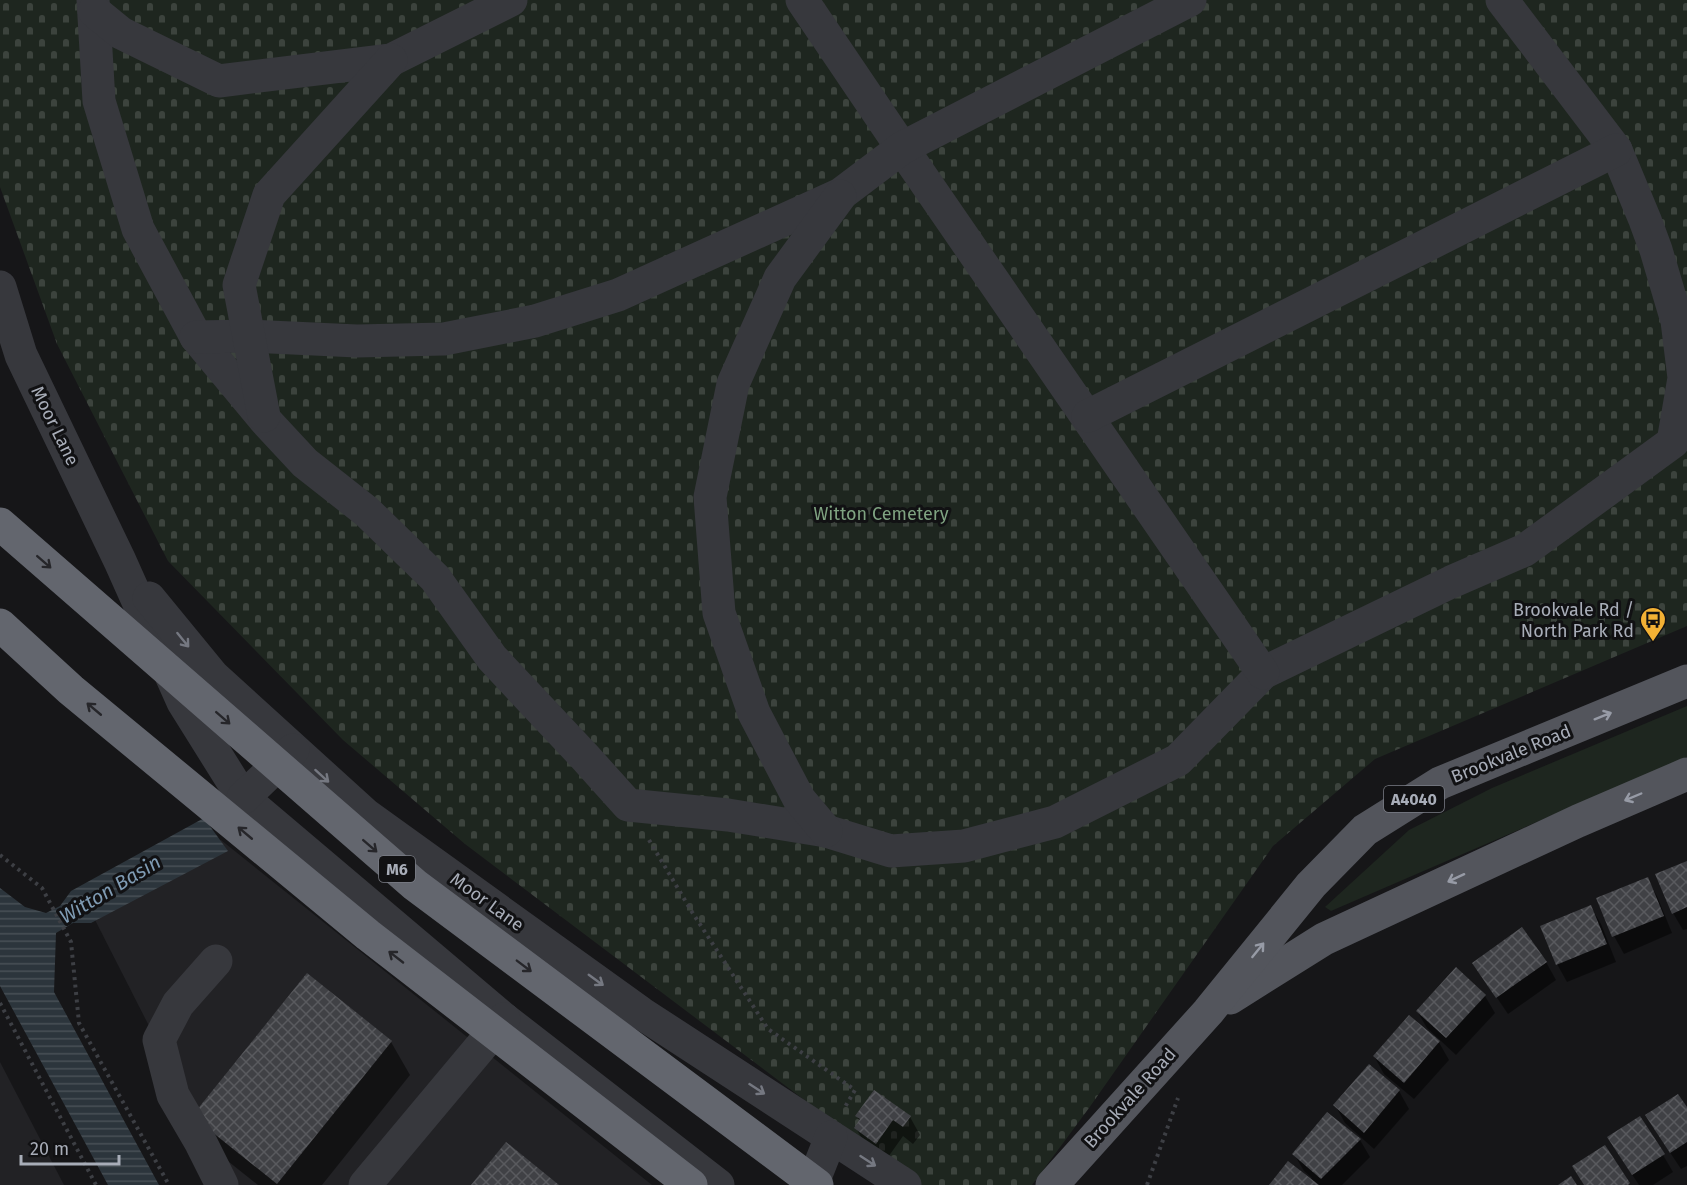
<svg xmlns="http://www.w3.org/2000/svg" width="1687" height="1185" font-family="'Fira Sans',sans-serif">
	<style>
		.built { fill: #222225 }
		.grass { fill: #1e261f }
		.cemetery { fill: url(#cemetery-stones) }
		.water { fill: url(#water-rules) }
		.shadow { fill: #0007 }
		.building { fill: url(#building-cross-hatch) }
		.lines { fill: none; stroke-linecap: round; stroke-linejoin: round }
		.path { stroke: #3d3f44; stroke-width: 4; stroke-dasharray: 3 4.5; stroke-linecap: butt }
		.minor { stroke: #37383d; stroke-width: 33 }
		.major { stroke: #53555c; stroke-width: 33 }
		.highway-bridge { stroke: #63666e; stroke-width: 33 }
		.oneway { stroke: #26262a }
		.oneway2 { stroke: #757881 }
		.oneway3 { stroke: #979ba6 }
		.labels { text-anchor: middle; stroke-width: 6; stroke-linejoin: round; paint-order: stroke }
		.shield { fill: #111113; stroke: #7b7e86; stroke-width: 1.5 }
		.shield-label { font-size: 16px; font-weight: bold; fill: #a8adb8 }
		.street-label { font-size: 18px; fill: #a8adb8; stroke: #111113 }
		.park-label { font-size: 18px; fill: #7fa381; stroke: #111113 }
		.poi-label { font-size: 18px; fill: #a8adb8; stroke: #111113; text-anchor: end }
		.water-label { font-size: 20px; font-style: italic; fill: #7f9bb3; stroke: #111113 }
	</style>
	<defs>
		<pattern id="cemetery-stones" width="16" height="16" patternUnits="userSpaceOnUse" patternTransform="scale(1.5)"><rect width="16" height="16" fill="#1e261f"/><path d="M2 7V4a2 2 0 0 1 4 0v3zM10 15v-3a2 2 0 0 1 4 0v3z" fill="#3c433d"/></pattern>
		<pattern id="water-rules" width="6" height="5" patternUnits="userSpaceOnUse" patternTransform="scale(1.5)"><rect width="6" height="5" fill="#2c353c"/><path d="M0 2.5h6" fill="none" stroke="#485056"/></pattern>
		<pattern id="building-cross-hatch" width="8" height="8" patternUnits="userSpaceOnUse" patternTransform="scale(1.5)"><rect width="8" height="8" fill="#404145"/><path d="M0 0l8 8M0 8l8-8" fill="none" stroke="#595a5e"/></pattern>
	</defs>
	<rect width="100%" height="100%" fill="#161618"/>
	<!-- built -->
	<g class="built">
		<polygon points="221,840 652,1185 230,1185 92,914"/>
		<polygon points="0,1062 64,1185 0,1185"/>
	</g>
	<!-- grass -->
	<polygon class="grass" points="1687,706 1687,757 1331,911 1325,907 1409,830 1492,788"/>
	<!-- cemetery -->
	<polygon class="cemetery" points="0,0 1687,0 1687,626 1375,759 1273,846 1089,1108 1032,1185 917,1185 465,844 343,740 168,561 57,344 0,187"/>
	<!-- water -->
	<polygon class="water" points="204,818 228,851 91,923 73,923 56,933 54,992 159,1185 108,1185 0,986 0,888 25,907 46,913 60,906 71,891"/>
	<!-- shadow -->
	<g class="shadow">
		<polygon points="1687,863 1687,929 1683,930 1673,913"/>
		<polygon points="1647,879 1657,896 1672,933 1624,954 1614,936 1598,898"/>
		<polygon points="1591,907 1601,924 1616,962 1567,982 1557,964"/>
		<polygon points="1546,962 1556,980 1508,1014 1474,964"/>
		<polygon points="1485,996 1495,1013 1456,1055 1427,1028 1417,1011"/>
		<polygon points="1437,1039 1449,1060 1414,1099 1384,1074 1374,1056"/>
		<polygon points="391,1042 410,1075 322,1185 258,1185 214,1150 194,1116"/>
		<polygon points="1369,1066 1399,1091 1409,1109 1374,1149 1345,1123 1335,1105"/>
		<polygon points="1687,1110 1687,1166 1681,1169 1657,1133"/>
		<polygon points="1327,1114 1360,1140 1370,1157 1342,1185 1271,1185 1310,1180 1312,1178 1304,1171 1294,1154"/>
		<polygon points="857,1116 910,1117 920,1135 913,1144 903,1136 886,1160 866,1146 856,1128 860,1122"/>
		<polygon points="1619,1155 1663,1155 1673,1172 1653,1185 1639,1185"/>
	</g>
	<!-- building -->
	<g class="building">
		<polygon points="1687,861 1687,907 1672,914 1655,874"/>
		<polygon points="1648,877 1664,916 1612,937 1596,898"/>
		<polygon points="1591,905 1607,944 1556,965 1540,926"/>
		<polygon points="1522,927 1547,962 1496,998 1472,963"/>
		<polygon points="1456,967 1486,995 1446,1038 1416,1011"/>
		<polygon points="307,973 392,1041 277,1184 192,1116"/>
		<polygon points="1409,1015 1440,1041 1404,1083 1373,1056"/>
		<polygon points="1369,1064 1400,1090 1364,1133 1333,1105"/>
		<polygon points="874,1090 911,1116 903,1127 893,1120 876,1144 854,1128 860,1119 855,1116"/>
		<polygon points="1678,1094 1687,1107 1687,1142 1670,1153 1645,1115"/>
		<polygon points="1327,1112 1361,1139 1321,1179 1292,1154"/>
		<polygon points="1640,1116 1665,1154 1632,1175 1607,1137"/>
		<polygon points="506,1142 559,1185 471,1185"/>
		<polygon points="1605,1145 1630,1183 1628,1185 1584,1185 1572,1166"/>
		<polygon points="1288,1161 1319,1185 1269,1185"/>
		<polygon points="1571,1176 1577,1185 1558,1185"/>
	</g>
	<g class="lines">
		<!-- path -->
		<g class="path">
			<polyline points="649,840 692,912 768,1029 855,1090 845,1107"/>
			<polyline points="0,855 42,888 71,942 79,1023 169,1185"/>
			<polyline points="0,1003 96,1185"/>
			<polyline points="1147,1185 1178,1098"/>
		</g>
		<!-- minor -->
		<g class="minor">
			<polyline points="93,0 99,101 138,229 196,337 265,420 305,463 366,511 435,578 492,658 584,756 628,805 728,815 826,831 891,851 964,846 1055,822 1178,760 1263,673 1451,582 1525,550 1673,442 1684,378 1677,321 1656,250 1645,220 1616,150 1502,0"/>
			<polyline points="802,0 902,148 1263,673"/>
			<polyline points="94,11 121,33 219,81 391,60 511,0"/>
			<polyline points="0,287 21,355 120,561 183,702 243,798 504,1019 718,1185"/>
			<polyline points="196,337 248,336 357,341 444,339 535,321 618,295 841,194 902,148 1190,0"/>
			<polyline points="264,416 239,285 269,195 391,60"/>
			<polyline points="1088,416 1616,150"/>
			<polyline points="149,598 213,676 366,815 641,1013 905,1185"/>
			<polyline points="243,798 293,750"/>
			<polyline points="826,831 799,799 754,713 719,613 710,497 733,384 780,278 840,196"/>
			<polyline points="216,961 178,1004 159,1040 173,1095 201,1143 222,1185"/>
			<polyline points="365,1185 504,1019"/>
			<polyline points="812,1185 831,1137"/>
		</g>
		<!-- major -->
		<g class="major">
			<polyline points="1230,998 1324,939 1578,821 1687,774"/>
			<polyline points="1052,1185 1208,1012 1311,885 1365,830 1440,783 1687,681"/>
		</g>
		<!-- highway-bridge -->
		<g class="highway-bridge">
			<polyline points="0,524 415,885 817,1185"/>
			<polyline points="0,625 71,690 368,935 691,1185"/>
		</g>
	</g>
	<!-- one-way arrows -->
	<defs><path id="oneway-shaft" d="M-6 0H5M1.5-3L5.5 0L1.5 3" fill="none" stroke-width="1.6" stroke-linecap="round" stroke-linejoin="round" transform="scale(1.5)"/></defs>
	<g class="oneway">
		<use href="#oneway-shaft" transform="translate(44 562) rotate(41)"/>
		<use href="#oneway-shaft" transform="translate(94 709) rotate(-140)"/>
		<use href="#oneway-shaft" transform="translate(223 718) rotate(41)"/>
		<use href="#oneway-shaft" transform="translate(245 833) rotate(-140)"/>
		<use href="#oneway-shaft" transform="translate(370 846) rotate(41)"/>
		<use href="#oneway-shaft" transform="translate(396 957) rotate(-142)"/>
		<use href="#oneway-shaft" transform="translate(524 966) rotate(37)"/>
	</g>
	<g class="oneway2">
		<use href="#oneway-shaft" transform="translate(183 640) rotate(51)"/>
		<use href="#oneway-shaft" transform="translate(322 776) rotate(42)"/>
		<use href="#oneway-shaft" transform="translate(596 980) rotate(36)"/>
		<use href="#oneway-shaft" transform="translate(757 1089) rotate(33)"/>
		<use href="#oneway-shaft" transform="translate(868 1161) rotate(33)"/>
	</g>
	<g class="oneway3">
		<use href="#oneway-shaft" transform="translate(1603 716) rotate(-22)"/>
		<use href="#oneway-shaft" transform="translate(1633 797) rotate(157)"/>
		<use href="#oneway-shaft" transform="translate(1456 878) rotate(155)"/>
		<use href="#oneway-shaft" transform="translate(1258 950) rotate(-51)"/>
	</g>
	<!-- icons -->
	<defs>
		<symbol id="bus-pin" viewBox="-11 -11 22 30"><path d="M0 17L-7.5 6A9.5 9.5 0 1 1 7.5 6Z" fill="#f2b134" stroke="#111113"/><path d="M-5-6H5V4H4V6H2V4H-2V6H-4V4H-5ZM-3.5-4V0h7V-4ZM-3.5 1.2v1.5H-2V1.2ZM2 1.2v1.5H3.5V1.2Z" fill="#111"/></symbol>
	</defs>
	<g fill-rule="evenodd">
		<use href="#bus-pin" x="1638" y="605" width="30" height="40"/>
	</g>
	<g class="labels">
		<!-- shield labels -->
		<g class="shield">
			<rect x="1384" y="786" width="60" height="26" rx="4.5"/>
			<rect x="379" y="856" width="36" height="26" rx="4.5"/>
		</g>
		<g class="shield-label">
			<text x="1414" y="805">A4040</text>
			<text x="397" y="875">M6</text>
		</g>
		<!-- street labels -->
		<g class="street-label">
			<text transform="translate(55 426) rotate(64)" y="6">Moor Lane</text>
			<text transform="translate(1511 754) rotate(-22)" y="6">Brookvale Road</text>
			<text transform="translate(487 902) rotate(36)" y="6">Moor Lane</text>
			<text transform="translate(1130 1098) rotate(-48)" y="6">Brookvale Road</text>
		</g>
		<!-- park labels -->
		<g class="park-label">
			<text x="881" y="520">Witton Cemetery</text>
		</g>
		<!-- poi labels -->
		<g class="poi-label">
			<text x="1634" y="616">Brookvale Rd /<tspan x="1634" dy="21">North Park Rd</tspan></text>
		</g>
		<!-- water labels -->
		<g class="water-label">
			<text transform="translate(110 889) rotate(-31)" y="7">Witton Basin</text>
		</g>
	</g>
	<!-- scale -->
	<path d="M21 1155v9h98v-9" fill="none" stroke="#a8adb8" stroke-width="3"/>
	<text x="30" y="1155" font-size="18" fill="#a8adb8" stroke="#111113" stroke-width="4.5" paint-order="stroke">20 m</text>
</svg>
